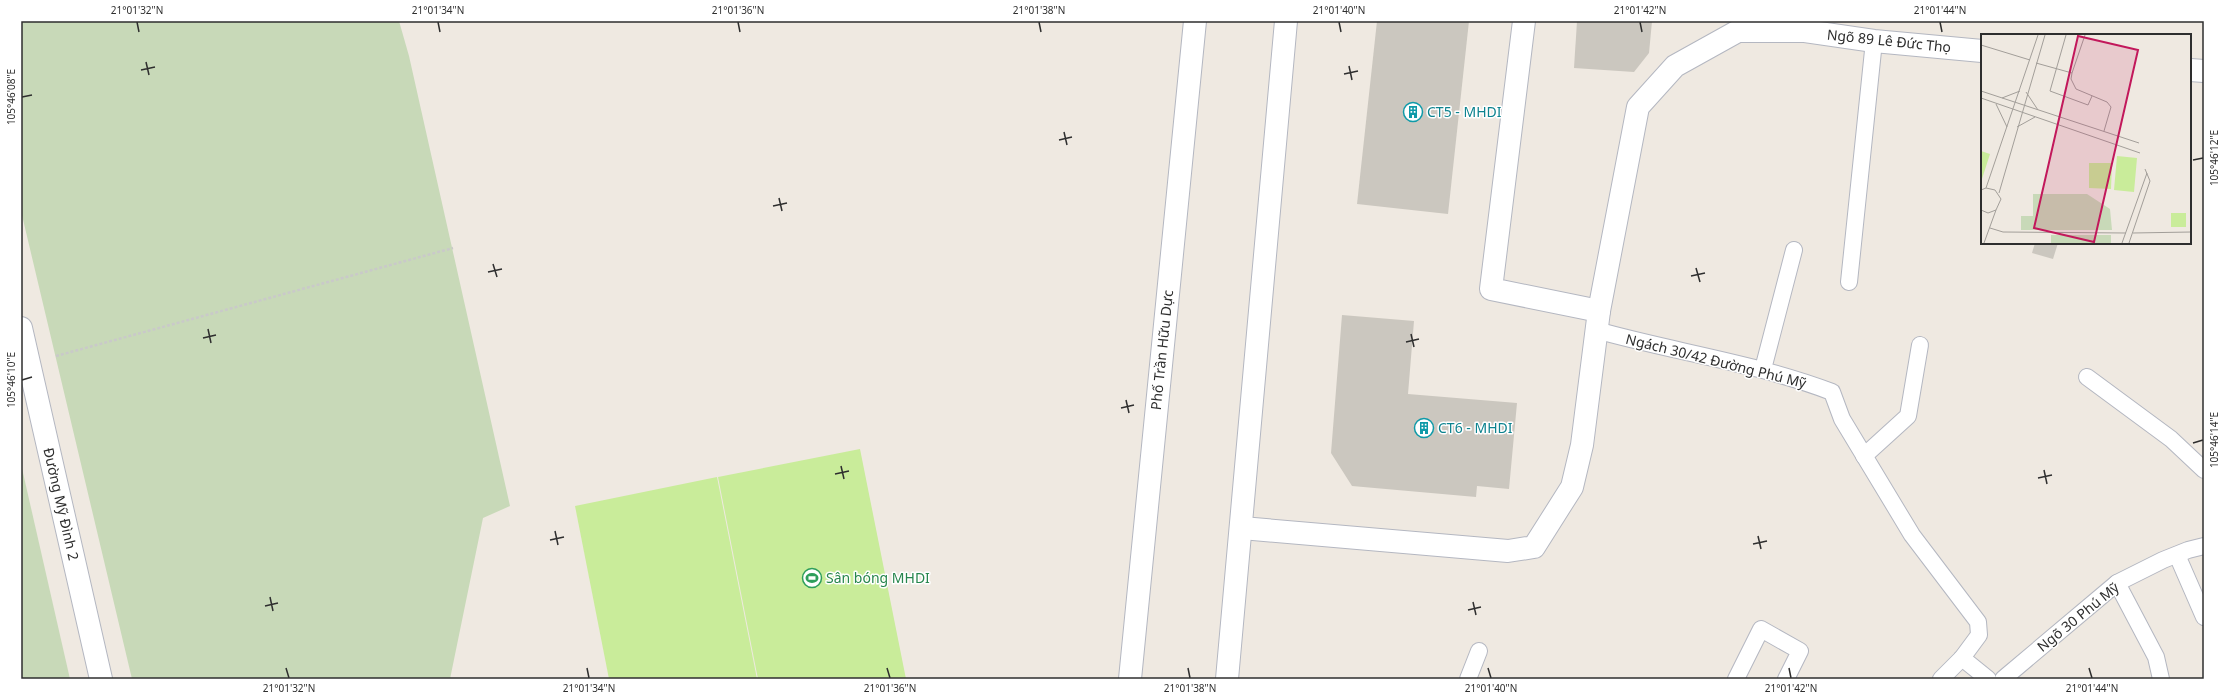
<svg xmlns="http://www.w3.org/2000/svg" width="2225" height="700" font-family="'Noto Sans',sans-serif">
	<style>
		.cemetery { fill: #c8d9b8 }
		.pitch { fill: #c9ec9a }
		.building { fill: #cbc7bf }
		.lines { fill: none; stroke-linecap: round; stroke-linejoin: round }
		.service-casing { stroke: #b4b7c1; stroke-width: 18 }
		.minor-casing { stroke: #b4b7c1; stroke-width: 24 }
		.secondary-casing { stroke: #b4b7c1; stroke-width: 24 }
		.path { stroke: #c9c9c9; stroke-width: 2.5; stroke-dasharray: 3 2; stroke-linecap: butt }
		.service { stroke: #fff; stroke-width: 16 }
		.minor { stroke: #fff; stroke-width: 22 }
		.secondary { stroke: #fff; stroke-width: 22 }
		.ticks { fill: none; stroke: #2e2e2e; stroke-width: 1.5 }
		.labels { text-anchor: middle; stroke-width: 3; stroke-linejoin: round; paint-order: stroke }
		.street-label { font-size: 14px; fill: #2e2e2e; stroke: #fff }
		.culture-label { font-size: 14px; fill: #0d838f; stroke: #fff; text-anchor: start }
		.leisure-label { font-size: 14px; fill: #27864d; stroke: #fff; text-anchor: start }
		.inset-road { fill: none; stroke: #a29e99; stroke-width: 1 }
		.view { fill: #c2185b; fill-opacity: 0.15; stroke: #c2185b; stroke-width: 2 }
		.inset-edge { fill: none; stroke: #2e2e2e; stroke-width: 2 }
		.neatline { fill: none; stroke: #2e2e2e; stroke-width: 1.5 }
		.ticks-label { font-size: 10px; text-anchor: middle; fill: #2e2e2e }
	</style>
	<rect width="100%" height="100%" fill="#efe9e1"/>
	<!-- cemetery -->
	<g class="cemetery">
		<polygon points="21,21 399,21 409,56 510,506 483,518 450,679 132,679 21,211"/>
		<polygon points="21,464 70,679 21,679"/>
	</g>
	<!-- pitch -->
	<g class="pitch">
		<polygon points="860,449 906,679 758,679 718,477"/>
		<polygon points="717,477 757,679 609,679 575,506"/>
	</g>
	<!-- building -->
	<g class="building">
		<polygon points="1377,21 1469,21 1448,214 1357,204"/>
		<polygon points="1577,21 1652,21 1649,53 1634,72 1574,68"/>
		<polygon points="2035,243 2058,243 2053,259 2032,253"/>
		<polygon points="1342,315 1414,321 1408,394 1517,403 1509,489 1477,486 1476,497 1352,486 1331,453"/>
	</g>
	<g class="lines">
		<defs>
			<g id="service">
				<polyline points="1849,282 1874,41"/>
				<path d="M1596,330C1674,352 1756,363 1832,392L1842,419L1912,535L1978,622L1979,635L1962,658L1941,679"/>
				<polyline points="1763,369 1794,250"/>
				<polyline points="2087,377 2171,439 2204,470"/>
				<polyline points="1864,456 1908,416 1920,345"/>
				<polyline points="2177,555 2204,617"/>
				<polyline points="2117,583 2156,657 2161,679"/>
				<polyline points="1962,658 1988,679"/>
				<polyline points="1468,679 1479,651"/>
				<polyline points="1736,679 1761,629 1800,651 1786,679"/>
				<polyline points="2003,679 2117,583 2163,560 2188,550 2204,546"/>
			</g>
			<g id="minor">
				<polyline points="1524,21 1491,289 1599,311"/>
				<polyline points="1805,21 1805,31 1874,41 1982,51"/>
				<polyline points="2190,70 2204,71"/>
				<polyline points="21,328 101,679"/>
				<polyline points="1242,528 1508,551 1534,547 1572,487 1582,445 1599,311 1638,107 1675,66 1738,31 1805,31"/>
			</g>
			<g id="secondary">
				<polyline points="1130,679 1195,21"/>
				<polyline points="1227,679 1286,21"/>
			</g>
		</defs>
		<!-- service casing -->
		<use href="#service" class="service-casing"/>
		<!-- minor casing -->
		<use href="#minor" class="minor-casing"/>
		<!-- secondary casing -->
		<use href="#secondary" class="secondary-casing"/>
		<!-- path -->
		<polyline class="path" points="56,356 453,248"/>
		<!-- service -->
		<use href="#service" class="service"/>
		<!-- minor -->
		<use href="#minor" class="minor"/>
		<!-- secondary -->
		<use href="#secondary" class="secondary"/>
	</g>
	<!-- ticks -->
	<path class="ticks" d="M137,22L139,32M438,22L440,32M738,22L740,32M1039,22L1041,32M1339,22L1341,32M1640,22L1642,32M1940,22L1942,32M146,62L149,75M1349,66L1352,80M141,70L155,67M1344,74L1358,71M22,97L32,95M1064,132L1067,145M1059,140L1072,137M2193,160L2203,158M779,198L782,211M773,206L787,203M493,264L497,277M1696,268L1700,282M488,272L502,269M1691,276L1705,273M208,329L211,343M1411,334L1414,347M203,338L216,335M1406,342L1419,339M22,380L32,377M1126,400L1129,413M1121,408L1134,405M2193,443L2203,440M841,466L844,479M2044,470L2047,484M835,474L849,471M2038,478L2052,475M555,531L558,545M1758,536L1761,549M550,540L564,537M1753,544L1767,541M270,597L273,611M1473,602L1476,615M265,606L278,603M1468,610L1481,607M286,668L289,678M587,668L589,678M887,668L890,678M1188,668L1190,678M1488,668L1491,678M1789,668L1791,678M2089,668L2092,678"/>
	<!-- icons -->
	<defs>
		<symbol id="building-ring" viewBox="-11 -11 22 22"><circle r="9.5" fill="#fff" stroke="#0f9aa8" stroke-width="1.5"/><path d="M-4-6H4V6H1V3H-1V6H-4ZM-2.5-4.3h1.7v1.8h-1.7ZM.8-4.3h1.7v1.8H.8ZM-2.5-1h1.7V.8h-1.7ZM.8-1h1.7V.8H.8Z" fill="#0f9aa8"/></symbol>
		<symbol id="stadium-ring" viewBox="-11 -11 22 22"><circle r="9.5" fill="#fff" stroke="#2e9e5b" stroke-width="1.5"/><path d="M0-5a6.5 5 0 1 0 0 10a6.5 5 0 1 0 0-10ZM-3.5-1.8h7v3.6h-7Z" fill="#2e9e5b"/></symbol>
	</defs>
	<g fill-rule="evenodd">
		<use href="#building-ring" x="1402" y="101" width="22" height="22"/>
		<use href="#building-ring" x="1413" y="417" width="22" height="22"/>
		<use href="#stadium-ring" x="801" y="567" width="22" height="22"/>
	</g>
	<g class="labels">
		<!-- street labels -->
		<g class="street-label">
			<text transform="translate(1889 41) rotate(6)" y="5">Ngõ 89 Lê Đức Thọ</text>
			<text transform="translate(1162 350) rotate(-84)" y="5">Phố Trần Hữu Dực</text>
			<text transform="translate(1716 361) rotate(14)" y="5">Ngách 30/42 Đường Phú Mỹ</text>
			<text transform="translate(61 504) rotate(77)" y="5">Đường Mỹ Đình 2</text>
			<text transform="translate(2078 617) rotate(-39)" y="5">Ngõ 30 Phú Mỹ</text>
		</g>
		<!-- culture labels -->
		<g class="culture-label">
			<text x="1427" y="117">CT5 - MHDI</text>
			<text x="1438" y="433">CT6 - MHDI</text>
		</g>
		<!-- leisure labels -->
		<g class="leisure-label">
			<text x="826" y="583">Sân bóng MHDI</text>
		</g>
	</g>
	<!-- overview -->
	<g transform="translate(1981 34)">
		<rect width="210" height="210" fill="#efe9e1"/>
		<path d="M52,160H106L129,175L131,196H40V182H52ZM70,201H130V209H70Z" fill="#c8d9b8"/>
		<path d="M0,117L9,120L0,148ZM136,122L156,124L153,158L133,156ZM108,129H131L130,155L108,154ZM190,179H205V193H190Z" fill="#c9ec9a"/>
		<path class="inset-road" d="M85,1L69,57L107,71L111,62M0,11L49,26M55,29L91,39L104,1M91,39L90,45L95,55L126,68L130,73L123,97M0,57L158,109M45,58L57,76M0,64L159,119M21,64L39,57M15,70L26,93M36,93L54,83M5,154L57,1M0,156L5,154L14,156L20,165L15,176L7,179L0,176M18,159L64,1M9,194L22,198L145,199M152,199L210,198M3,209L15,176M141,209L166,139M148,209L169,147L164,135"/>
		<path class="view" d="M97,2L157,16L113,208L53,194Z"/>
		<rect width="210" height="210" class="inset-edge"/>
	</g>
	<!-- border -->
	<rect width="2225" height="700" fill="none" stroke="#ffffff" stroke-width="44"/>
	<rect x="22" y="22" width="2181" height="656" class="neatline"/>
	<g class="ticks-label">
		<text x="137" y="14">21°01'32"N</text>
		<text x="438" y="14">21°01'34"N</text>
		<text x="738" y="14">21°01'36"N</text>
		<text x="1039" y="14">21°01'38"N</text>
		<text x="1339" y="14">21°01'40"N</text>
		<text x="1640" y="14">21°01'42"N</text>
		<text x="1940" y="14">21°01'44"N</text>
		<text transform="translate(11 97) rotate(-90)" y="4">105°46'08"E</text>
		<text transform="translate(2214 158) rotate(-90)" y="4">105°46'12"E</text>
		<text transform="translate(11 380) rotate(-90)" y="4">105°46'10"E</text>
		<text transform="translate(2214 440) rotate(-90)" y="4">105°46'14"E</text>
		<text x="289" y="692">21°01'32"N</text>
		<text x="589" y="692">21°01'34"N</text>
		<text x="890" y="692">21°01'36"N</text>
		<text x="1190" y="692">21°01'38"N</text>
		<text x="1491" y="692">21°01'40"N</text>
		<text x="1791" y="692">21°01'42"N</text>
		<text x="2092" y="692">21°01'44"N</text>
	</g>
</svg>
